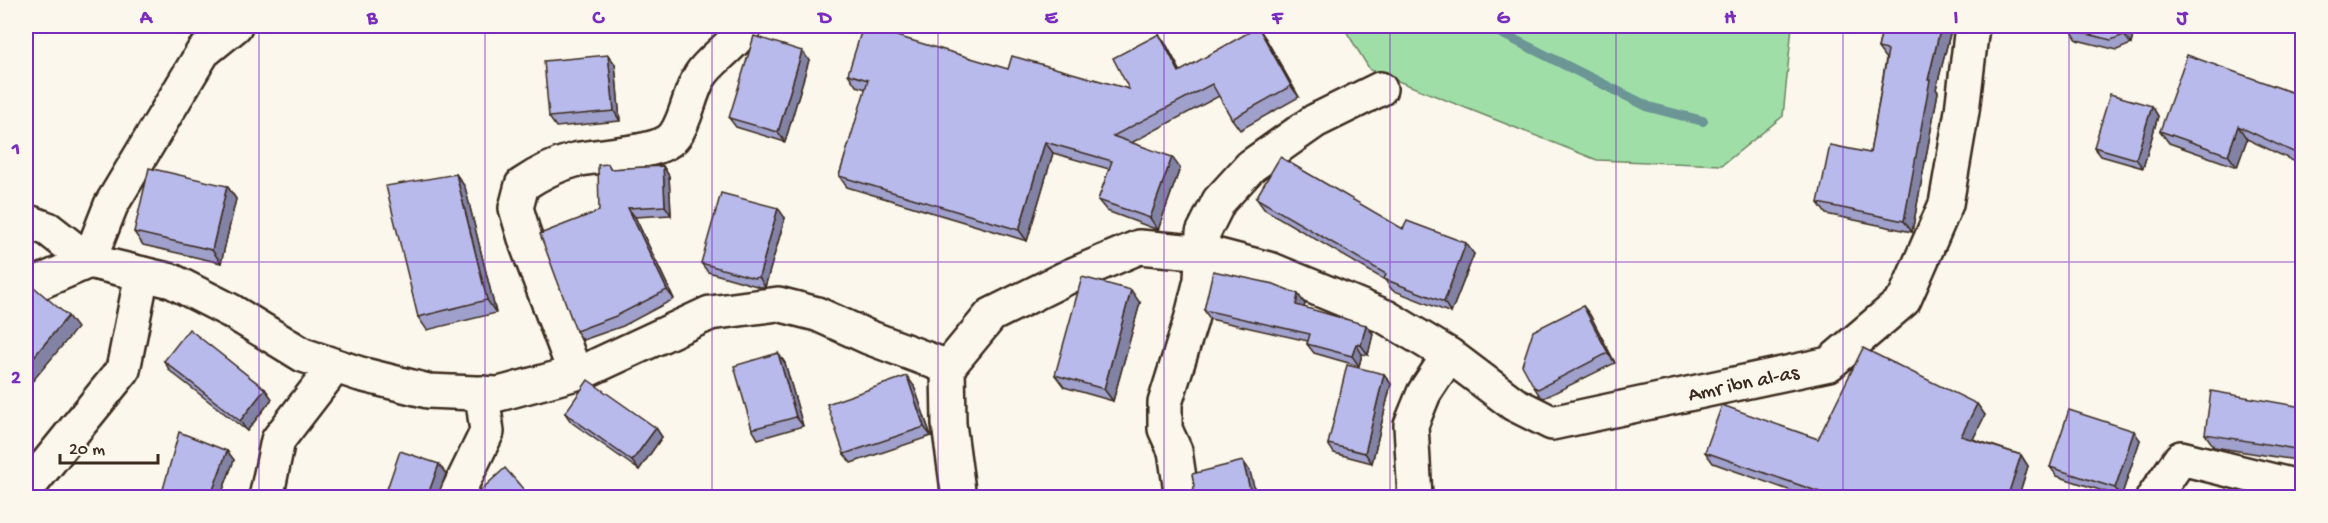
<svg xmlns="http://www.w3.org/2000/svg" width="2328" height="523" font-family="'Gochi Hand',sans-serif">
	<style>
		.green { fill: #9fdfa7; stroke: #6d8462; stroke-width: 1.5 }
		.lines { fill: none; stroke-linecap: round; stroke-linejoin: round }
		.stream { stroke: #6c9596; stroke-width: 10 }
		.street-casing { stroke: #3b2a1e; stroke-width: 38 }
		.street { stroke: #fbf7ec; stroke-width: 33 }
		.wall { fill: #9fa0cb; stroke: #3b2a1e; stroke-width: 1.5 }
		.shaded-wall { fill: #8282a5; stroke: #3b2a1e; stroke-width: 1.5 }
		.building { fill: #b9baec; stroke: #3b2a1e; stroke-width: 1.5 }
		.grid { fill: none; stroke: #7b2cbf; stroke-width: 1.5; stroke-opacity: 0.55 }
		.labels { text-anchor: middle; stroke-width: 6; stroke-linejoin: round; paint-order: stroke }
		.street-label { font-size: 21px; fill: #3b2a1e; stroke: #fbf7ec }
		.neatline { fill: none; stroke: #7b2cbf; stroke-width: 2 }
		.grid-label { font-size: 20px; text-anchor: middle; font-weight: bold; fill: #7b2cbf }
	</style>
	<rect width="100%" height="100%" fill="#fbf7ec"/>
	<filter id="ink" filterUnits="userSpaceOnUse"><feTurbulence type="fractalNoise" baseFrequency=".0167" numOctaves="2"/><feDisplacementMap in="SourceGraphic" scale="12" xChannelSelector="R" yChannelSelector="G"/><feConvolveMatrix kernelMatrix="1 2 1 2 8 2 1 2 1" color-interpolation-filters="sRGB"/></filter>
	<g filter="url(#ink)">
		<!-- green -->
		<polygon class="green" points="1343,26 1792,26 1783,116 1722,165 1597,160 1370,70"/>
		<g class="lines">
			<!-- stream -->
			<polyline class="stream" points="1487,26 1649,107 1703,121"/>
			<defs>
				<g id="street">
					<polyline points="26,221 48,229 89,261 172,281 231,311 303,355 360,374 428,391 499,394 587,370 710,313 778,304 817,314 868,337 948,367"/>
					<polyline points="26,288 89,261 111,205 203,52 235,26"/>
					<path d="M575,373L527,245L516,208L522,185C538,174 556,165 575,160C600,154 661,155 675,135C687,118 689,94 700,76C710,59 734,47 745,26"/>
					<polyline points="26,490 123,370 142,274"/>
					<polyline points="266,498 278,440 335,366"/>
					<polyline points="455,498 487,432 482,393"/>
					<polyline points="959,498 949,424 948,367 991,315 1070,276 1139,247 1207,253 1272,270 1386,317 1449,355"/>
					<polyline points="1182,498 1175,451 1165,429 1165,403 1191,320 1201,280 1203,233 1219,201 1251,166 1315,121 1380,89"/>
					<polyline points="1415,498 1411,425 1424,393 1449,355 1514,404 1552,423 1829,364 1904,300 1946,204 1962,111 1972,26"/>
					<polyline points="2153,498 2181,458 2302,488"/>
				</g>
			</defs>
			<!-- street casing -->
			<use href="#street" class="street-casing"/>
			<!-- street -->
			<use href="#street" class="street"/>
		</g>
		<!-- wall -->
		<g class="wall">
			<polygon points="1883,26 1952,26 1936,89 1938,92 1912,232 1826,214 1818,203 1870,153 1886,59 1878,48"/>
			<polygon points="2135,26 2131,44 2117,50 2077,40 2071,30"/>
			<polygon points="1266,39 1299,97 1240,130 1232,119 1219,96 1131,143 1180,168 1158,230 1107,211 1098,200 1109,169 1053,153 1027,241 847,187 839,176 866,89 856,86 848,74 1008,69 1129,89 1167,46 1181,72"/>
			<polygon points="608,55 615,64 620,121 556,127 549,117"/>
			<polygon points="809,60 785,142 736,127 729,118"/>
			<polygon points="2302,74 2302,165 2247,139 2237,167 2169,143 2160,131 2294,93"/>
			<polygon points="2152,106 2158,116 2143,168 2101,156 2094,147"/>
			<polygon points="608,164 611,169 663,166 669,176 671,215 635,217 674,299 623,326 583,340 576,331"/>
			<polygon points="456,174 465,187 496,313 427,330 418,317"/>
			<polygon points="227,186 236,199 221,263 143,245 134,232"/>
			<polygon points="1256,198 1403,229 1474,254 1451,313 1392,290 1385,280 1264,209"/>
			<polygon points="785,218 765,287 760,287 708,272 701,263"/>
			<polygon points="1140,303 1113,401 1064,387 1055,375"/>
			<polygon points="1305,304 1304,307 1373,334 1368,355 1362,354 1359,366 1314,353 1307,344 1308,341 1210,319 1204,310"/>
			<polygon points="1583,306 1590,315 1615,363 1544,398 1540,396 1534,387"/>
			<polygon points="778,353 785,363 803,426 758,439 752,429"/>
			<polygon points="164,361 265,389 272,399 247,431 170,371"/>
			<polygon points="1384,374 1391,384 1372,463 1334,453 1328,444"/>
			<polygon points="914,386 931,436 851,463 844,454"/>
			<polygon points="1977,404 1985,415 1973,439 2021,455 2028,466 2018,498 1811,498 1713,463 1705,452 1818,439"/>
			<polygon points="2302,407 2302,461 2214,447 2205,434"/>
			<polygon points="565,413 656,428 662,437 639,470 571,422"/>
			<polygon points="2140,440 2121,497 2057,476 2050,467"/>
			<polygon points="227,451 234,460 220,498 166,498 162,493"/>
		</g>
		<!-- shaded-wall -->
		<g class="shaded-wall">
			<polygon points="1941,26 1952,26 1936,89 1938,92 1912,232 1904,221 1928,80"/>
			<polygon points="2126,26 2135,26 2131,44 2124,35"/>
			<polygon points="1258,27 1266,39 1299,97 1291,86"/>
			<polygon points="1159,34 1167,46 1187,84 1179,72"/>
			<polygon points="802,51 809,60 785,142 778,132"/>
			<polygon points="608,55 615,64 620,121 614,111"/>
			<polygon points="2152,106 2158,116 2143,168 2136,159"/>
			<polygon points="2238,126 2247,139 2237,167 2228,155"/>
			<polygon points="1045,142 1053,153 1027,241 1019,230"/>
			<polygon points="1172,157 1180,168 1158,230 1150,218"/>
			<polygon points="663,166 669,176 671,215 665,206"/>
			<polygon points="456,174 465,187 496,313 487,300"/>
			<polygon points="227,186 236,199 221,263 212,250"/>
			<polygon points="628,208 635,217 674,299 667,290"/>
			<polygon points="778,208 785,218 765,287 759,277"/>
			<polygon points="1466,243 1474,254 1451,313 1444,302"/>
			<polygon points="1131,290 1140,303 1113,401 1104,389"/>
			<polygon points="1298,294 1305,304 1302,314 1296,305"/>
			<polygon points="1583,306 1590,315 1615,363 1608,353"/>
			<polygon points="68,316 77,328 26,389 26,366"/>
			<polygon points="1366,325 1373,334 1368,355 1361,345"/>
			<polygon points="1356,344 1362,354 1359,366 1352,356"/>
			<polygon points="778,353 785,363 803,426 796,417"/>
			<polygon points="1384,374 1391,384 1372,463 1365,453"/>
			<polygon points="907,376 914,386 931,436 924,427"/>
			<polygon points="265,389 272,399 247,431 240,421"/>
			<polygon points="1977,404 1985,415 1969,447 1961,436"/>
			<polygon points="656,428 662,437 639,470 632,461"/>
			<polygon points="2134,431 2140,440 2121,497 2115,488"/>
			<polygon points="227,451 234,460 220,498 210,498"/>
			<polygon points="2021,455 2028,466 2018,498 2007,498"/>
			<polygon points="1243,461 1250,471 1257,498 1252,498"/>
			<polygon points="439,464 446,474 437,498 432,498 430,489"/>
		</g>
		<!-- building -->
		<g class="building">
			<polygon points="863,26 1008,69 1012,56 1129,89 1113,58 1159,34 1179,72 1258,27 1291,86 1232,119 1212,84 1113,136 1172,157 1150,218 1098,200 1112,161 1045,142 1019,230 839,176 868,80 848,74"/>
			<polygon points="1883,26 1941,26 1928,80 1930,80 1904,221 1818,203 1830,145 1870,153 1888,50 1878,48"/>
			<polygon points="2072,26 2126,26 2124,35 2111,40 2071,30"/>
			<polygon points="754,36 802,51 778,132 729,118"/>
			<polygon points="608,55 614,111 549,117 544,61"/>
			<polygon points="2187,55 2294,93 2302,74 2302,156 2238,126 2228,155 2160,131"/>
			<polygon points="2110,94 2152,106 2136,159 2094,147"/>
			<polygon points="1280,157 1403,229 1407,221 1466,243 1444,302 1384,279 1386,274 1256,198"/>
			<polygon points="608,164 610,169 663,166 665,206 628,208 667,290 616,316 576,331 540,234 599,211 598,165"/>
			<polygon points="149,168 227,186 212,250 134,232"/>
			<polygon points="456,174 487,300 418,317 386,186"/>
			<polygon points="721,193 778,208 759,277 754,278 701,263"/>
			<polygon points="1213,271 1274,284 1298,294 1296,305 1366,325 1361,345 1356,344 1352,356 1307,344 1310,334 1204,310"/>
			<polygon points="1082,277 1131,290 1104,389 1055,375"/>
			<polygon points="35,288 68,316 26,366 26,292"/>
			<polygon points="1583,306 1608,353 1538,389 1534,387 1522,365 1533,331"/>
			<polygon points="189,329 265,389 240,421 164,361"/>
			<polygon points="1863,348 1977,404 1961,436 2021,455 2007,498 1823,498 1825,494 1705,452 1722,405 1818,439"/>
			<polygon points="778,353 796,417 752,429 734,366"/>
			<polygon points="1347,365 1384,374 1365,453 1328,444"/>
			<polygon points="907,376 924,427 844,454 827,404"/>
			<polygon points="588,380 656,428 632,461 565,413"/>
			<polygon points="2211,391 2302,407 2302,450 2205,434"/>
			<polygon points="2069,410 2134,431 2115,488 2050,467"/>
			<polygon points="179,432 227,451 210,498 176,498 162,493"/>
			<polygon points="400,451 439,464 430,489 432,498 384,498"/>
			<polygon points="1243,461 1252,498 1192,498 1194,486 1192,474"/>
			<polygon points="505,468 531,498 472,498"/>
		</g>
	</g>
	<!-- grid -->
	<path class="grid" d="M259,26V498M485,26V498M712,26V498M938,26V498M1164,26V498M1390,26V498M1616,26V498M1843,26V498M2069,26V498M26,262H2302"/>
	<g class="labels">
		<!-- street labels -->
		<g class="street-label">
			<text transform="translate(1743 382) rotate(-12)" y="7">Amr ibn al-as</text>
		</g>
	</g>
	<!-- margin -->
	<rect width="2328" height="523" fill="none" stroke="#fbf7ec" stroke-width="66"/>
	<!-- scale -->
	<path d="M60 454v9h98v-9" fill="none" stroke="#3b2a1e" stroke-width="3"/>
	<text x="69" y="454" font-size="18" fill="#3b2a1e" stroke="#fbf7ec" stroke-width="4.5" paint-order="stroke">20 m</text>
	<rect x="33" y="33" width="2262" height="457" class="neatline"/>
	<g class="grid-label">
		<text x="146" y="23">A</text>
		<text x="372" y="23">B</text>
		<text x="598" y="23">C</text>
		<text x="825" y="23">D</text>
		<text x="1051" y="23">E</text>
		<text x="1277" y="23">F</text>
		<text x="1503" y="23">G</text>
		<text x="1730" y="23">H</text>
		<text x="1956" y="23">I</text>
		<text x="2182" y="23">J</text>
		<text x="16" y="154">1</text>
		<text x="16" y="383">2</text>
	</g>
</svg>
